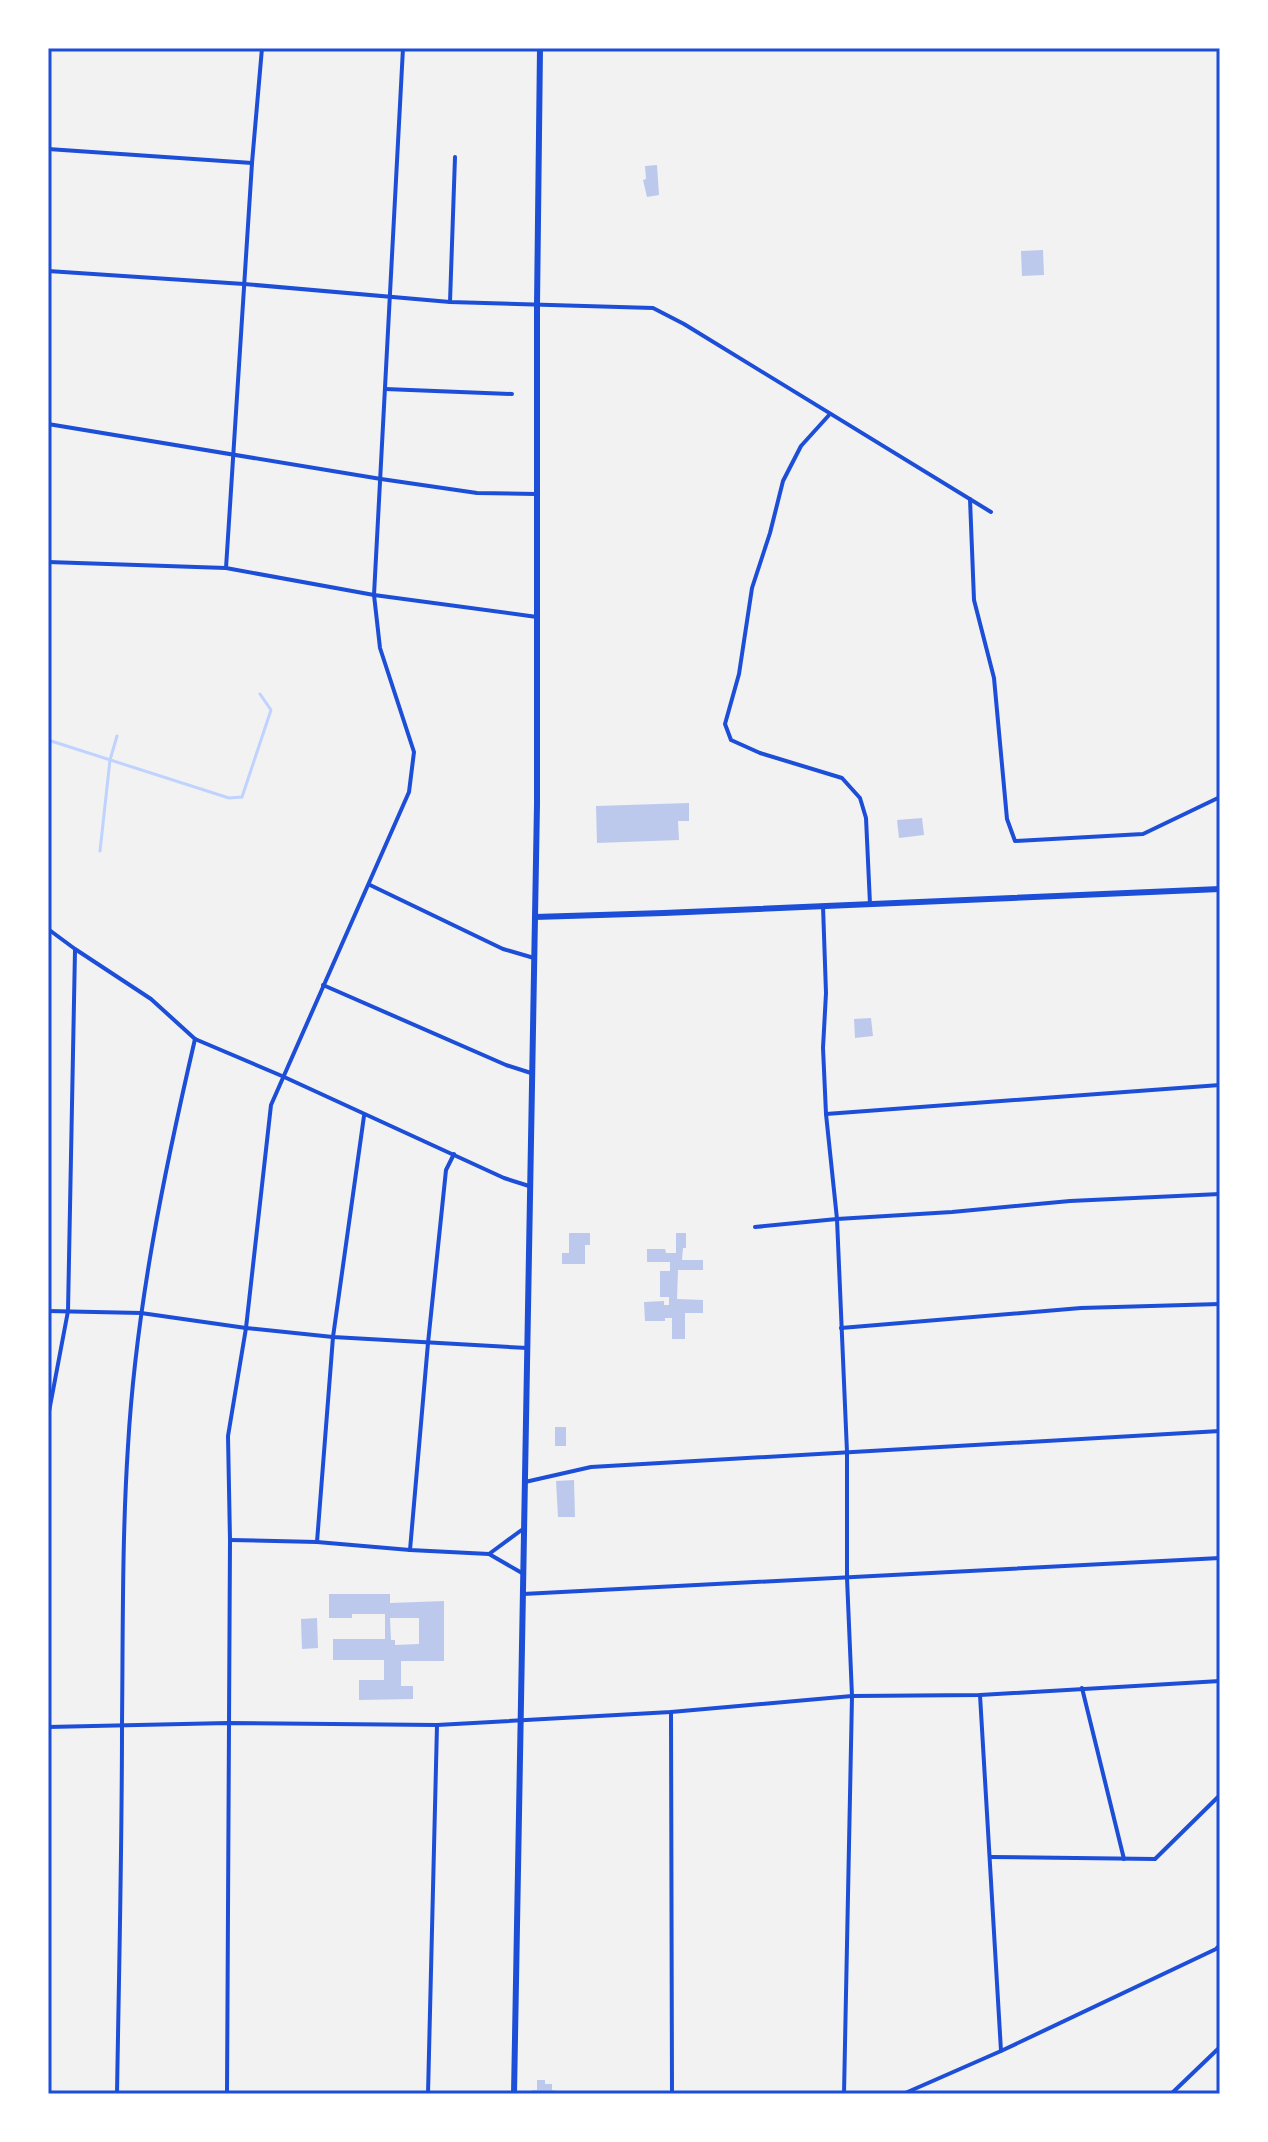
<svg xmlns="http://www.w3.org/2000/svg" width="1268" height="2142" font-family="Manrope,sans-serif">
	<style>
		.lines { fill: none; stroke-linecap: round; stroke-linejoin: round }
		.stream { stroke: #bfd3fe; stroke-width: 3 }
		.building { fill: #bdc9ec; fill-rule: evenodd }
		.minor { stroke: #1d4ed8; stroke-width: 4 }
		.tertiary { stroke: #1d4ed8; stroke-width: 6 }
		.secondary { stroke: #1d4ed8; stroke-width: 6 }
		.neatline { fill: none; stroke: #1d4ed8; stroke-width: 3 }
	</style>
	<rect width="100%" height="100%" fill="#f2f2f2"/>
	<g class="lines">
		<!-- stream -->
		<g class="stream">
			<polyline points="48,740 229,798 242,797 271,710 260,694"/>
			<polyline points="100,851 110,760 117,736"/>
		</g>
	</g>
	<!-- building -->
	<g class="building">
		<polygon points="657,165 659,195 647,197 643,180 646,179 645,166"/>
		<polygon points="1043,250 1044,275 1022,276 1021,251"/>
		<polygon points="689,803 689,821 678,821 679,840 597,843 596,806"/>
		<polygon points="922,818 924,835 899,838 897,820"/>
		<polygon points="871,1018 873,1036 855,1038 854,1019"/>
		<polygon points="569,1233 590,1233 590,1245 585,1245 585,1264 562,1264 562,1253 569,1253"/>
		<polygon points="676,1233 686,1233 686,1248 683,1248 682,1260 703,1260 703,1270 678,1270 677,1299 703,1300 703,1313 685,1313 685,1339 672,1339 672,1318 665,1318 665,1321 645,1321 644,1302 664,1301 664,1305 669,1305 669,1297 660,1297 660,1271 670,1271 670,1262 647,1262 647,1249 665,1249 666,1253 676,1253"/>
		<rect x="555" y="1427" width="11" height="19"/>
		<polygon points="574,1480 575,1517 558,1517 556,1481"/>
		<path d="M329,1594H390V1603L444,1601V1661H401V1686H413V1699L359,1700V1680H384V1660H333V1639H385V1614H352V1618H329ZM390,1618H419V1644L395,1645V1640H391Z"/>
		<polygon points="317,1618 318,1648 302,1649 301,1619"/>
		<polygon points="537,2080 545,2080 545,2084 552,2084 552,2090 557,2091 557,2094 532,2094 532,2090 537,2090"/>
	</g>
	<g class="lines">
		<!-- minor -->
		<g class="minor">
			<polyline points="48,149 252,163"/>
			<polyline points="48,271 244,284 450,302 653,308 684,324 991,512"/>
			<polyline points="450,302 455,157"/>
			<polyline points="385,389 512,394"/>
			<polyline points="830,414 801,446 783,481 770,533 752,588 739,674 725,724 731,740 760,753 842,778 860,798 866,818 870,904"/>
			<polyline points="48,424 381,479 477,493 536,494"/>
			<polyline points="970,499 974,600 994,678 1007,819 1015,841 1143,834 1220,797"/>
			<polyline points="48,562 226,568 374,595 537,617"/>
			<polyline points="226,568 252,163 262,48"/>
			<polyline points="370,885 503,949 534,958"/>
			<polyline points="823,906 826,993 823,1048 826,1114 837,1219 847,1452 847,1578 852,1696 844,2094"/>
			<polyline points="48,929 75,949 151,999 195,1039 282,1076 504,1178 529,1186"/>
			<polyline points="323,985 506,1065 531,1073"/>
			<polyline points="826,1114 1220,1085"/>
			<polyline points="755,1227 837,1219 952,1212 1070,1201 1220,1194"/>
			<polyline points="48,1311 141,1313 246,1328 333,1337 527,1348"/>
			<polyline points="841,1328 1081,1308 1220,1304"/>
			<polyline points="48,1417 68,1311 75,950"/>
			<polyline points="525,1482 591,1467 1220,1431"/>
			<polyline points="230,1540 317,1542 410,1550 489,1554 523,1529"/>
			<polyline points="317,1542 333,1337 364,1116"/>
			<polyline points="410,1550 428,1343 446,1170 454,1154"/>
			<polyline points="489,1554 522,1573"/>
			<polyline points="523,1594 1220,1558"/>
			<polyline points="1082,1688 1124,1859"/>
			<polyline points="980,1695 1001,2051"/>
			<polyline points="671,1712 672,2094"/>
			<polyline points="48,1727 228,1723 437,1725 671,1712 852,1696 980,1695 1220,1681"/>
			<polyline points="990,1857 1155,1859 1220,1795"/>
			<path d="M117,2094C119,1971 122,1848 122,1724C123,1631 122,1538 128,1446C136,1308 164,1173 195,1039"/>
			<polyline points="227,2094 230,1540 228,1436 246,1328 271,1105 409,792 414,752 380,648 374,595 403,48"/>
			<polyline points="428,2094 437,1725"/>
			<polyline points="903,2094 1001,2051 1216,1949 1220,1945"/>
			<polyline points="1171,2094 1220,2047"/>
		</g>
		<!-- tertiary -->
		<polyline class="tertiary" points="514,2094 535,917"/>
		<!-- secondary -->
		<polyline class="secondary" points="540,48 537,306 537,804 535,917 664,913 1220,889"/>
	</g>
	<!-- border -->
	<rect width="1268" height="2142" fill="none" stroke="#ffffff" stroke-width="100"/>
	<rect x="50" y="50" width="1168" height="2042" class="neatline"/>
</svg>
